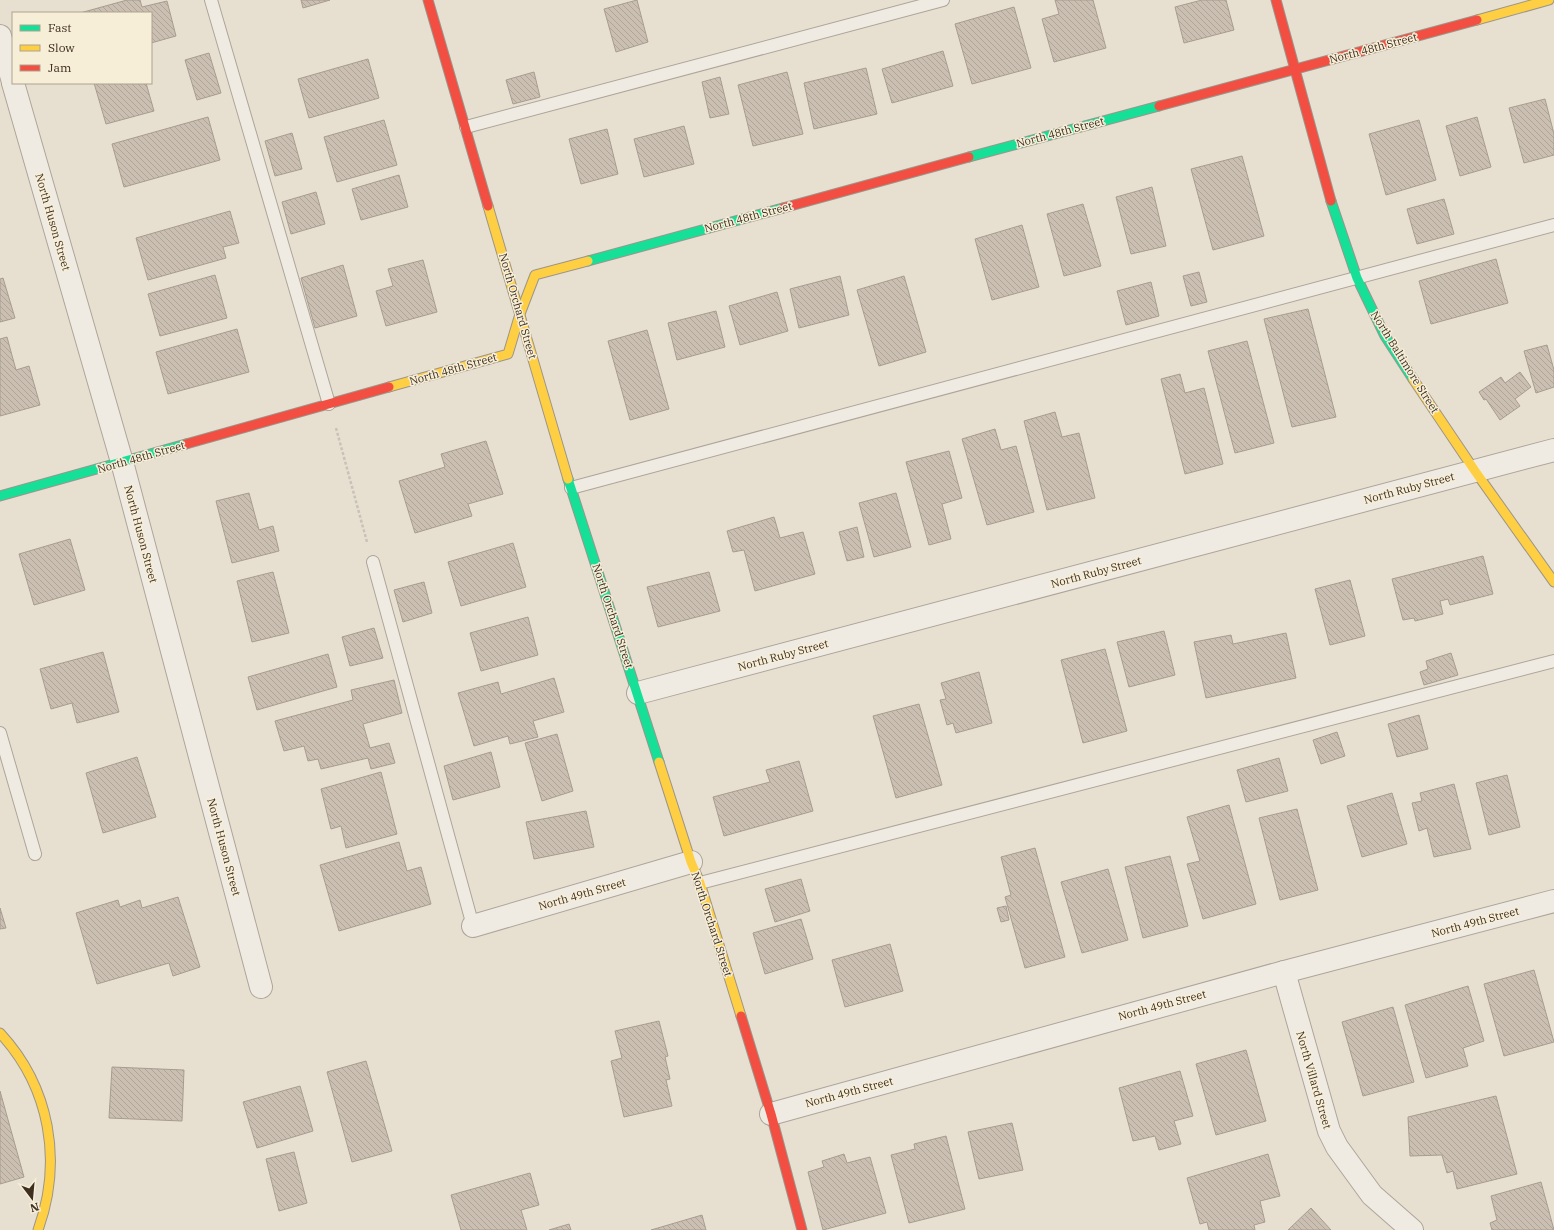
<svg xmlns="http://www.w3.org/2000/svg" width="1554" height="1230" font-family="'IBM Plex Serif',serif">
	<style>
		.building { fill: url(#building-back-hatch); stroke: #a89c90 }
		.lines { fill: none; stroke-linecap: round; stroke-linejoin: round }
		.lane-casing { stroke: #ada599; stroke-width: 14 }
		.street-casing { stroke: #ada599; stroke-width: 24 }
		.fast-casing { stroke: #9c958a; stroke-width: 11 }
		.slow-casing { stroke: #9c958a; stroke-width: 11 }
		.jam-casing { stroke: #9c958a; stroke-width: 11 }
		.path { stroke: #c8c2b9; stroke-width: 2.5; stroke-dasharray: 3 2; stroke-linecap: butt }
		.lane { stroke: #efebe3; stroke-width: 12 }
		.street { stroke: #efebe3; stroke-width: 22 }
		.fast { stroke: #16e098; stroke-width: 9 }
		.slow { stroke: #ffcf43; stroke-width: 9 }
		.jam { stroke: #f24e42; stroke-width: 9 }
		.labels { text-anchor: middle; stroke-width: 3; stroke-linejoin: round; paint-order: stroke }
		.street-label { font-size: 11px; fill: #3d2e20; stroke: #f7eed8 }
	</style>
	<defs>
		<pattern id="building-back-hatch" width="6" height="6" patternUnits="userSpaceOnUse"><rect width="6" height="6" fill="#cbbfb2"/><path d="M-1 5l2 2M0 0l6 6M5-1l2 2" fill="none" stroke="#afa499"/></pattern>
	</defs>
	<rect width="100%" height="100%" fill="#e7e0d1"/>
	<!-- building -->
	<g class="building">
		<polygon points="127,0 140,0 142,7 167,1 176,36 151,43 151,13 80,13"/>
		<polygon points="301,0 330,0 303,8"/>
		<polygon points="637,0 648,42 616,52 604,9"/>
		<polygon points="1055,0 1093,0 1106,48 1054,62 1042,19 1059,14"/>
		<polygon points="1202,0 1226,0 1234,30 1184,43 1175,7"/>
		<polygon points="1014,7 1031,68 972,84 955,24"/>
		<polygon points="943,51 953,86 892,103 882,69"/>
		<polygon points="209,53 221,93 197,100 185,60"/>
		<polygon points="368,59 379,98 309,118 298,79"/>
		<polygon points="866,68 877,114 814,129 804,83"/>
		<polygon points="534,72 540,97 513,104 506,80"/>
		<polygon points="787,72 803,134 753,146 738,85"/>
		<polygon points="720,77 729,114 710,118 702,82"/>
		<polygon points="94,83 146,83 154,111 106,124"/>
		<polygon points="1545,99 1554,134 1554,155 1524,163 1509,108"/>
		<polygon points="208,117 220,160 124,187 112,144"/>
		<polygon points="1477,117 1491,167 1460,176 1446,126"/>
		<polygon points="384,120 397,165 337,182 324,137"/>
		<polygon points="1419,120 1436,180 1386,195 1369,134"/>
		<polygon points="684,126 694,164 644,177 634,139"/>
		<polygon points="607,129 618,174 581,184 569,139"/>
		<polygon points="292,133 302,169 275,176 265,141"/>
		<polygon points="1242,156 1264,236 1213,250 1191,169"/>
		<polygon points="399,175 408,207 361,220 352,189"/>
		<polygon points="1152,187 1166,246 1131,254 1116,197"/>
		<polygon points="316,192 325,224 291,234 282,202"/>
		<polygon points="1444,199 1454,234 1417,244 1407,209"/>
		<polygon points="1083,204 1101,266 1064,276 1047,214"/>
		<polygon points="230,211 239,243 223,247 226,258 148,280 136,238"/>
		<polygon points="1022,225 1039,287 992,300 975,239"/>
		<polygon points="1496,259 1508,303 1431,324 1419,281"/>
		<polygon points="423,260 437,312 386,326 376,291 393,286 388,269"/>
		<polygon points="343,265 357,316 315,328 301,278"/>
		<polygon points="1199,272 1207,302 1191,306 1183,276"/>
		<polygon points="215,275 227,318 160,336 148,294"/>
		<polygon points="840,276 849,315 799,328 790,289"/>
		<polygon points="904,276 926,352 879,366 857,290"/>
		<polygon points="3,278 15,318 0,322 0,279"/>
		<polygon points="1151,282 1159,316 1126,325 1117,291"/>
		<polygon points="777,292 788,331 740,345 729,306"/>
		<polygon points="1308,309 1336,417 1292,427 1264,319"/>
		<polygon points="716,311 725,347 677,360 668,323"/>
		<polygon points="237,329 249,372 168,394 156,352"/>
		<polygon points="647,330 669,409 630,420 608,341"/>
		<polygon points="7,337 16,370 29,366 40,405 0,416 0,339"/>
		<polygon points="1247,341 1274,443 1235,453 1208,351"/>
		<polygon points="1547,345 1554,370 1554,387 1536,393 1524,351"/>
		<polygon points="1520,372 1531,387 1515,399 1520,406 1500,420 1486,399 1484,400 1479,392 1501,377 1505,383"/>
		<polygon points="1180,374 1185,393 1204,388 1223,464 1185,474 1161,379"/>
		<polygon points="1055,412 1062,437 1079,433 1095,498 1047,510 1024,421"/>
		<polygon points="995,429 1001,450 1016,446 1034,512 987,525 962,439"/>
		<polygon points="486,441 503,494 468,504 472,516 415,533 399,481 445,467 441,454"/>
		<polygon points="949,451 962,498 942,504 951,539 929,545 906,462"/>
		<polygon points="249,493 259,530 273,526 279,551 232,563 216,501"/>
		<polygon points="896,493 911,547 874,557 859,503"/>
		<polygon points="774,517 780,538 803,532 815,574 755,591 744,550 733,552 727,531"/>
		<polygon points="857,527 864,557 847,561 839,532"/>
		<polygon points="70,539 85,590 34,605 19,554"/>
		<polygon points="513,543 526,587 461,606 448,562"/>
		<polygon points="1483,556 1493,594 1450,605 1448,599 1440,601 1443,614 1415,621 1414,618 1403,620 1392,579"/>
		<polygon points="273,572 289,633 252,642 237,581"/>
		<polygon points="709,572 720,611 658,627 647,587"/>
		<polygon points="1350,580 1365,636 1330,645 1315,589"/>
		<polygon points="424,582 432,613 403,622 394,590"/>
		<polygon points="528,617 538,655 481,671 470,633"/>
		<polygon points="374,628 383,658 350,666 342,637"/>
		<polygon points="1164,631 1175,675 1129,687 1117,642"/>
		<polygon points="1286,633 1296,678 1206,698 1194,642 1231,635 1233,644"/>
		<polygon points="1105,649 1127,731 1083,743 1061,660"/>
		<polygon points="103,652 119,712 77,723 72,703 51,709 40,669"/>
		<polygon points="1451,653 1458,675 1424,685 1420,672 1428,669 1426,661"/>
		<polygon points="328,654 337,687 257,710 248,677"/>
		<polygon points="979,672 992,723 956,733 953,723 947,725 940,700 946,699 941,683"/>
		<polygon points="554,678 564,712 533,721 538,737 510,744 508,736 474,746 458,693 498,682 501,694"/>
		<polygon points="394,680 402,713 363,724 370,748 389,743 395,763 371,769 368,758 321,769 318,759 308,761 304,746 284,751 275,721 353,700 351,690"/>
		<polygon points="919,704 942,785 896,798 873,716"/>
		<polygon points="1419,715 1428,749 1397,757 1388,724"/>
		<polygon points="1337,732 1345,756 1321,764 1313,740"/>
		<polygon points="557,734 573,791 542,801 525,743"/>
		<polygon points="491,752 500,787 453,800 444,766"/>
		<polygon points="137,757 156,817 103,833 86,773"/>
		<polygon points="1279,758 1288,791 1246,802 1237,770"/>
		<polygon points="799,761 813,811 724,836 713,797 770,782 766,770"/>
		<polygon points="381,772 397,834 346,848 341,826 331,829 321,789"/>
		<polygon points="1507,775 1520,827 1489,835 1476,783"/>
		<polygon points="1454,784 1471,849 1434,857 1427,828 1419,831 1412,803 1422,801 1420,793"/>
		<polygon points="1392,793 1407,844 1362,857 1347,806"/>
		<polygon points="1229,805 1256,904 1203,919 1187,864 1200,861 1187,817"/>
		<polygon points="1297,809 1318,890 1280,900 1259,818"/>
		<polygon points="586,811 594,847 534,859 526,822"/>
		<polygon points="399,842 407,871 421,867 431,904 339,931 320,865"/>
		<polygon points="1035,848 1065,957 1025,968 1005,897 1011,895 1001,857"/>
		<polygon points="1170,856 1188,926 1143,938 1125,867"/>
		<polygon points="1108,869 1128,940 1082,953 1061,882"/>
		<polygon points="801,879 810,911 775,922 765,889"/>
		<polygon points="178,897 200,967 173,976 169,963 97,984 76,913 118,900 120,907 140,900 142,908"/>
		<polygon points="1006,906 1009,920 1001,922 997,908"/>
		<polygon points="0,908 6,928 0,929"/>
		<polygon points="801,919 813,959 765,974 753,933"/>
		<polygon points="890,944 903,991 845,1007 832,960"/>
		<polygon points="1534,970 1554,1042 1504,1056 1484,984"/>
		<polygon points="1468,986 1484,1041 1463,1048 1468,1066 1426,1078 1405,1005"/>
		<polygon points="1393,1007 1414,1082 1363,1096 1342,1022"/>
		<polygon points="659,1021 668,1056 665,1057 670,1079 666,1080 672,1106 624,1117 611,1061 622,1058 615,1031"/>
		<polygon points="1246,1050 1266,1121 1216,1135 1196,1064"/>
		<polygon points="366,1061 392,1151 352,1162 327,1072"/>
		<polygon points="112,1067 184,1070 182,1121 109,1118"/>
		<polygon points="1180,1071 1193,1116 1174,1121 1181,1144 1159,1150 1155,1136 1133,1141 1119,1088"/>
		<polygon points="300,1086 313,1131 257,1148 243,1102"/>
		<polygon points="0,1091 24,1177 0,1184"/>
		<polygon points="1496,1096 1517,1174 1457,1189 1453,1171 1447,1173 1442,1155 1410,1156 1408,1117"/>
		<polygon points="1012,1123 1023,1170 979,1179 968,1132"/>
		<polygon points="946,1136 965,1209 909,1223 891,1155 915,1149 914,1144"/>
		<polygon points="294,1152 307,1203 279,1211 266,1159"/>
		<polygon points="844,1154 847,1163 870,1157 886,1213 823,1230 808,1172 824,1167 822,1161"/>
		<polygon points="1268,1154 1280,1196 1260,1201 1265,1222 1254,1225 1255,1230 1209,1230 1207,1222 1200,1224 1187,1178"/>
		<polygon points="530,1173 539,1205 521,1210 527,1230 461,1230 451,1195"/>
		<polygon points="1541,1182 1554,1230 1492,1230 1490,1223 1497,1220 1491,1196"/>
		<polygon points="1311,1208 1331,1230 1288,1230"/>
		<polygon points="702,1215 706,1230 651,1230"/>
		<polygon points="569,1224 571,1230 549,1230"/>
	</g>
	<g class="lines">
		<defs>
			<g id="lane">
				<polyline points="211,0 329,404"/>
				<polyline points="466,127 943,0"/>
				<polyline points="571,488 1554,225"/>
				<polyline points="373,562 473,926"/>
				<polyline points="0,733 35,854"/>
				<polyline points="700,883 1554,661"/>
			</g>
			<g id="street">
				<polyline points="0,36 13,82"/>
				<polyline points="13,83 122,462 261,987"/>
				<polyline points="638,693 1554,450"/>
				<polyline points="473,926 691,862"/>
				<polyline points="1284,972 1329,1131 1337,1147 1372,1195 1412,1230"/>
				<polyline points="771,1114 1284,972 1554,901"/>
			</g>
			<g id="fast">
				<polyline points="969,157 1159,106"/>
				<polyline points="1331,201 1357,278 1385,336 1413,379"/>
				<polyline points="588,261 783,208"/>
				<polyline points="568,479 659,762"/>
				<polyline points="0,496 186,444"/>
			</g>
			<g id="slow">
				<polyline points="1477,20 1549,0"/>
				<polyline points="488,206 568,479"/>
				<polyline points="1413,379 1475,471 1554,582"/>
				<polyline points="389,387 508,354 520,314 535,275 588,261"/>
				<polyline points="659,762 691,862 700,883 741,1016"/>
				<path d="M0,1033C50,1087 63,1161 38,1230"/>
			</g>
			<g id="jam">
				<polyline points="428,0 488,206"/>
				<polyline points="1276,0 1331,201"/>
				<polyline points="1159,106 1477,20"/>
				<polyline points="783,208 969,157"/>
				<polyline points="186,444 389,387"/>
				<polyline points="741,1016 771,1114 802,1230"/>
			</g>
		</defs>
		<!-- lane casing -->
		<use href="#lane" class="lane-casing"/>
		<!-- street casing -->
		<use href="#street" class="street-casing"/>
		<!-- fast casing -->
		<use href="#fast" class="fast-casing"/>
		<!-- slow casing -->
		<use href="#slow" class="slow-casing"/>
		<!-- jam casing -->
		<use href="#jam" class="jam-casing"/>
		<!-- path -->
		<polyline class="path" points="336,428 367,542"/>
		<!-- lane -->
		<use href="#lane" class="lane"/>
		<!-- street -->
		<use href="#street" class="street"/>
		<!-- fast -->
		<use href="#fast" class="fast"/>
		<!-- slow -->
		<use href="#slow" class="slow"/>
		<!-- jam -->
		<use href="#jam" class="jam"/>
	</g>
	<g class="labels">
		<!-- street labels -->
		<g class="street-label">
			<text transform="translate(1373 48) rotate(-15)" y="4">North 48th Street</text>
			<text transform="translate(1060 132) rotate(-15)" y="4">North 48th Street</text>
			<text transform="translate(748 217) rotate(-15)" y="4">North 48th Street</text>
			<text transform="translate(53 222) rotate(74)" y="4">North Huson Street</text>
			<text transform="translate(518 306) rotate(74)" y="4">North Orchard Street</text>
			<text transform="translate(1405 362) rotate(58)" y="4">North Baltimore Street</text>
			<text transform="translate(453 369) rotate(-16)" y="4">North 48th Street</text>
			<text transform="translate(141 457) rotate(-16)" y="4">North 48th Street</text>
			<text transform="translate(1409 488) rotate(-15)" y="4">North Ruby Street</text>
			<text transform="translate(141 534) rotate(75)" y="4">North Huson Street</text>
			<text transform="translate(1096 572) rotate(-15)" y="4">North Ruby Street</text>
			<text transform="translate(613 616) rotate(72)" y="4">North Orchard Street</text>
			<text transform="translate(783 655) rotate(-15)" y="4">North Ruby Street</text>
			<text transform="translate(224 847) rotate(75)" y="4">North Huson Street</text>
			<text transform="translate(582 894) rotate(-16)" y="4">North 49th Street</text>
			<text transform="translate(1475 922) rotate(-15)" y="4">North 49th Street</text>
			<text transform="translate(712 924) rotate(72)" y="4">North Orchard Street</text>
			<text transform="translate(1162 1005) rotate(-15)" y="4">North 49th Street</text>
			<text transform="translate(1314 1080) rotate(74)" y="4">North Villard Street</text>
			<text transform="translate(849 1092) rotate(-15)" y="4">North 49th Street</text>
		</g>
	</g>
	<!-- legend -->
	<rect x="12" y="12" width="140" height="72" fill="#f7eed8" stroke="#ada18e"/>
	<rect x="20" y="25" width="20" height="6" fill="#16e098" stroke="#ada18e"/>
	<text x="48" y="32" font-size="12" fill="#3d2e20">Fast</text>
	<rect x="20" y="45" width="20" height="6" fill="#ffcf43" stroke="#ada18e"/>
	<text x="48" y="52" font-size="12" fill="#3d2e20">Slow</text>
	<rect x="20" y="65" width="20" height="6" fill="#f24e42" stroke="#ada18e"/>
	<text x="48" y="72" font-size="12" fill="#3d2e20">Jam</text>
	<!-- north arrow -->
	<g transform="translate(32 1198) rotate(164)" stroke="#f7eed8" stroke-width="3" paint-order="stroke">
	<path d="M0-3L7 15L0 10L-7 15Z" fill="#3d2e20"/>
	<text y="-6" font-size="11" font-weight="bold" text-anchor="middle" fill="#3d2e20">N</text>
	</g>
</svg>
